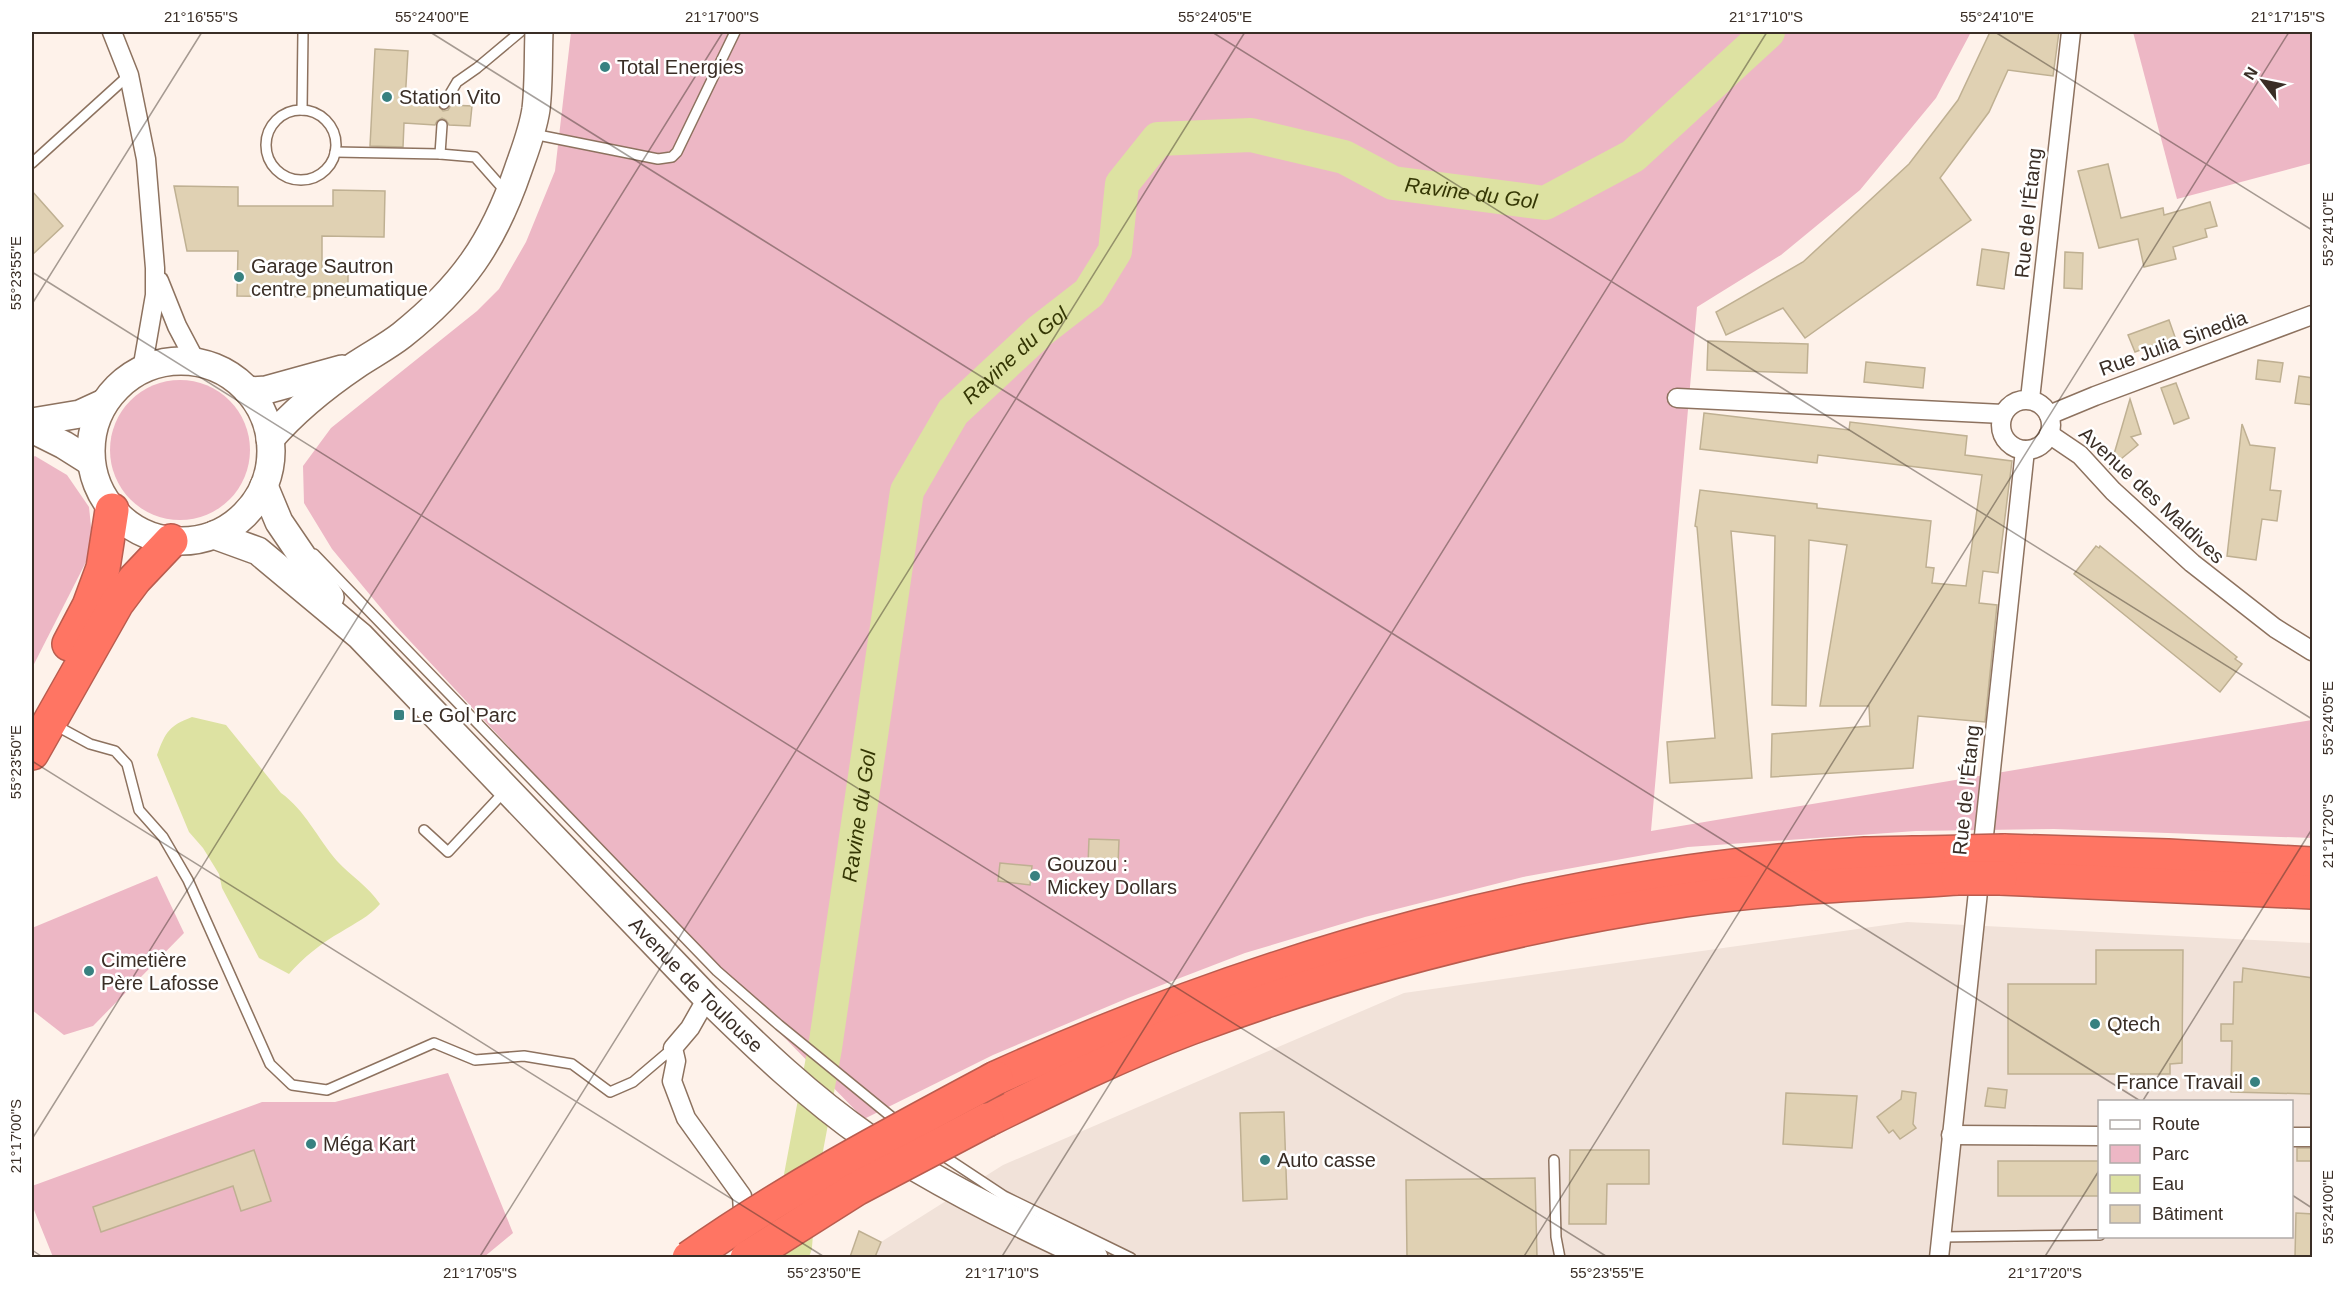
<svg xmlns="http://www.w3.org/2000/svg" width="2344" height="1289" font-family="Helvetica,sans-serif">
	<style>
		.built { fill: #f1e2d9; fill-rule: evenodd }
		.green { fill: #edb7c5 }
		.water { fill: #dde2a2 }
		.lines { fill: none; stroke-linecap: round; stroke-linejoin: round }
		.river { stroke: #dde2a2; stroke-width: 34 }
		.building { fill: #e0d1b3; stroke: #bfb092; stroke-width: 1.5 }
		.lane-casing { stroke: #8d725f; stroke-width: 12 }
		.street-casing { stroke: #8d725f; stroke-width: 21 }
		.secondary-casing { stroke: #8d725f; stroke-width: 30 }
		.highway-casing { stroke: #ba5c4e; stroke-width: 36 }
		.lane { stroke: #fff; stroke-width: 9 }
		.street { stroke: #fff; stroke-width: 18 }
		.secondary { stroke: #fff; stroke-width: 27 }
		.highway { stroke: #ff7563; stroke-width: 33 }
		.highway-bridge-casing { stroke: #ba5c4e; stroke-width: 36; stroke-linecap: butt }
		.highway-bridge { stroke: #ff7563; stroke-width: 33 }
		.ticks { fill: none; stroke: #3a2e26; stroke-width: 1.5; stroke-opacity: 0.45 }
		.poi-dot { fill: #388180; stroke: #fff; stroke-width: 2 }
		.labels { text-anchor: middle; stroke-width: 5; stroke-linejoin: round; paint-order: stroke }
		.poi-label { font-size: 20px; fill: #3a2e26; stroke: #fff; text-anchor: start }
		.street-label { font-size: 20px; fill: #3a2e26; stroke: #fff }
		.water-label { font-size: 21px; font-style: italic; fill: #353704; stroke: #fff }
		.neatline { fill: none; stroke: #3a2e26; stroke-width: 2 }
		.ticks-label { font-size: 15px; text-anchor: middle; fill: #3a2e26 }
	</style>
	<rect width="100%" height="100%" fill="#fef2ea"/>
	<!-- built -->
	<path class="built" d="M1907,922L2312,943V1257L861,1258L881,1242L1003,1165L1404,993ZM2100,1102H2292V1236H2100Z"/>
	<!-- green -->
	<g class="green">
		<polygon points="571,32 923,32 924,34 929,32 1971,32 1936,98 1860,190 1781,255 1697,307 1651,831 2312,720 2312,838 2054,829 1916,831 1688,847 1523,877 1365,917 1245,953 1128,998 993,1055 864,1119 697,948 395,625 332,549 304,503 303,466 331,428 477,311 499,289 526,242 555,171"/>
		<polygon points="2133,32 2312,32 2312,163 2177,199"/>
		<circle cx="180" cy="450" r="70"/>
		<polygon points="35,456 67,475 89,507 92,536 87,560 32,668 32,458"/>
		<polygon points="157,876 184,933 93,1026 64,1035 32,1010 32,928"/>
		<polygon points="448,1073 513,1233 484,1257 53,1257 32,1205 32,1186 262,1102 335,1102"/>
	</g>
	<!-- water -->
	<path class="water" d="M192,717L226,725L281,793C305,810 318,839 337,861C351,876 369,887 380,904C369,917 355,923 341,932C321,943 303,958 289,974L259,958L222,888L219,874L203,848L189,832L157,755C166,731 169,726 192,717Z"/>
	<g class="lines">
		<!-- river -->
		<path class="river" id="s1" d="M790,1258L795,1246L801,1176L825,1048L907,491L953,412L1040,331L1089,293L1115,251L1122,184L1158,139L1251,135L1344,157L1393,183L1545,203L1633,156L1768,32"/>
	</g>
	<!-- building -->
	<g class="building">
		<polygon points="1990,32 2059,32 2053,76 2008,70 1989,112 1940,178 1971,220 1805,338 1783,308 1726,335 1716,312 1803,262 1909,164 1958,100"/>
		<polygon points="375,49 408,51 405,102 437,104 443,111 448,110 451,105 472,106 470,126 449,125 446,120 442,118 437,121 435,125 404,123 403,147 370,146"/>
		<polygon points="2108,164 2121,218 2163,208 2164,215 2210,202 2217,226 2205,229 2207,237 2173,247 2176,259 2144,267 2138,239 2099,248 2078,171"/>
		<polygon points="174,186 238,187 238,206 333,206 333,190 385,191 384,237 322,236 322,268 348,268 348,297 237,296 238,251 187,251"/>
		<polygon points="32,191 63,226 32,255"/>
		<polygon points="1982,249 2009,253 2004,289 1977,285"/>
		<polygon points="2065,252 2083,253 2082,289 2064,288"/>
		<polygon points="2169,320 2175,337 2135,352 2128,335"/>
		<polygon points="1708,341 1808,344 1807,373 1707,370"/>
		<polygon points="2258,360 2283,363 2280,382 2256,379"/>
		<polygon points="1866,362 1925,368 1923,388 1864,382"/>
		<polygon points="2299,376 2313,378 2313,405 2295,403"/>
		<polygon points="2176,383 2189,418 2174,424 2161,388"/>
		<polygon points="2130,399 2141,434 2131,437 2138,445 2110,468"/>
		<polygon points="1704,413 1849,430 1850,422 1967,436 1965,455 2012,461 1998,573 1983,571 1979,603 1997,605 1985,722 1918,716 1913,768 1771,777 1772,734 1870,726 1869,706 1820,706 1847,545 1809,540 1806,706 1772,705 1775,536 1731,531 1752,778 1670,783 1667,742 1715,738 1697,527 1695,526 1700,490 1817,504 1817,508 1931,521 1926,567 1934,568 1932,583 1966,586 1982,475 1818,455 1817,463 1700,449"/>
		<polygon points="2242,424 2250,445 2275,448 2270,490 2281,491 2277,521 2262,519 2256,560 2227,556"/>
		<polygon points="2096,546 2099,548 2100,546 2237,657 2235,659 2242,664 2220,692 2074,574"/>
		<polygon points="1089,839 1119,840 1118,865 1088,864"/>
		<polygon points="1000,863 1032,866 1030,885 998,881"/>
		<polygon points="2096,950 2183,950 2182,1063 2170,1064 2170,1074 2008,1074 2008,984 2096,984"/>
		<polygon points="2243,968 2313,978 2313,1094 2231,1092 2232,1041 2221,1041 2221,1024 2233,1024 2234,982 2242,982"/>
		<polygon points="1988,1088 2007,1090 2005,1108 1985,1106"/>
		<polygon points="1902,1091 1916,1093 1913,1124 1916,1128 1900,1139 1893,1130 1889,1133 1877,1117 1901,1099"/>
		<polygon points="1786,1093 1857,1096 1852,1148 1783,1144"/>
		<polygon points="1284,1112 1287,1199 1243,1201 1240,1113"/>
		<rect x="2297" y="1148" width="16" height="13"/>
		<polygon points="254,1150 271,1201 241,1211 233,1186 101,1232 93,1207"/>
		<polygon points="1570,1150 1649,1150 1649,1184 1607,1184 1606,1224 1569,1224"/>
		<rect x="1998" y="1161" width="102" height="35"/>
		<polygon points="1535,1178 1537,1257 1407,1257 1406,1180"/>
		<polygon points="2296,1213 2313,1214 2313,1257 2295,1257"/>
		<polygon points="859,1231 881,1242 875,1257 850,1257"/>
	</g>
	<g class="lines">
		<defs>
			<g id="lane">
				<polyline points="444,104 457,82 477,68 520,32"/>
				<polyline points="302,110 303,32"/>
				<circle cx="301" cy="145" r="35"/>
				<polyline points="533,134 658,159 672,157 677,152 735,32"/>
				<polyline points="335,152 440,154 475,157 506,192"/>
				<polyline points="440,154 442,125"/>
				<polyline points="32,163 129,75"/>
				<polyline points="314,554 717,971 779,1025 899,1123"/>
				<polyline points="55,725 90,744 115,751 127,764 139,810 163,837 188,880 270,1064 292,1085 327,1090 434,1043 475,1060 524,1056 572,1064 610,1092 633,1082 673,1048"/>
				<polyline points="424,830 448,852 504,792"/>
				<polyline points="939,1153 1004,1196 1131,1258"/>
				<polyline points="1554,1160 1556,1237 1560,1258"/>
				<polyline points="1941,1237 2100,1235"/>
			</g>
			<g id="street">
				<polyline points="112,32 129,75 146,159 155,268 155,295 142,370"/>
				<polyline points="159,281 177,326 196,362"/>
				<polyline points="1677,398 2003,414"/>
				<polyline points="2030,399 2071,32"/>
				<circle cx="2026" cy="425" r="25"/>
				<polyline points="2049,415 2095,396 2312,315"/>
				<polyline points="2049,434 2080,455 2113,491 2192,563 2275,628 2312,651"/>
				<polyline points="707,998 690,1028 673,1048 676,1061 672,1081 686,1118 742,1196 744,1226"/>
				<polyline points="1951,1135 2100,1136"/>
				<polyline points="2292,1137 2312,1137"/>
				<polyline points="1939,1258 2025,450"/>
			</g>
			<g id="secondary">
				<circle cx="181" cy="451" r="90"/>
				<polyline points="248,391 266,390 342,369"/>
				<polyline points="32,422 80,414 104,403"/>
				<polyline points="32,429 64,445 91,462"/>
				<path d="M270,439C295,410 325,386 356,365C371,355 388,346 402,335C462,287 493,243 518,170C525,150 533,130 536,109C539,84 538,57 539,32"/>
				<polyline points="264,486 279,522 330,597"/>
				<path id="s2" d="M214,535L258,551L360,636L707,998C758,1048 809,1097 868,1138C883,1149 899,1157 915,1167C973,1201 1032,1230 1094,1258"/>
			</g>
			<g id="highway">
				<polyline points="69,644 89,606 103,568 112,510"/>
				<polyline points="32,753 117,603 135,579 171,541"/>
				<polyline points="2004,851 2168,856 2312,864"/>
				<polyline points="2000,878 2312,892"/>
				<path d="M996,1078C1270,954 1564,872 1865,854C1897,853 1929,853 1960,852"/>
				<path d="M987,1120C1054,1087 1121,1054 1190,1028C1350,968 1516,925 1685,900C1775,887 1867,884 1958,878"/>
			</g>
		</defs>
		<!-- lane casing -->
		<use href="#lane" class="lane-casing"/>
		<!-- street casing -->
		<use href="#street" class="street-casing"/>
		<!-- secondary casing -->
		<use href="#secondary" class="secondary-casing"/>
		<!-- highway casing -->
		<use href="#highway" class="highway-casing"/>
		<!-- lane -->
		<use href="#lane" class="lane"/>
		<!-- street -->
		<use href="#street" class="street"/>
		<!-- secondary -->
		<use href="#secondary" class="secondary"/>
		<!-- highway -->
		<use href="#highway" class="highway"/>
		<defs>
			<g id="highway-bridge">
				<polyline points="1960,852 2004,851"/>
				<polyline points="1958,878 2000,878"/>
				<path d="M689,1258C787,1189 891,1134 996,1078"/>
				<polyline points="747,1258 856,1189 987,1120"/>
			</g>
		</defs>
		<!-- highway-bridge casing -->
		<use href="#highway-bridge" class="highway-bridge-casing"/>
		<!-- highway-bridge -->
		<use href="#highway-bridge" class="highway-bridge"/>
	</g>
	<!-- ticks -->
	<path class="ticks" d="M430,32L2142,1102M1212,32L2312,719M1995,32L2312,230M32,272L1609,1258M32,304L202,32M32,761L826,1258M2142,1102L2312,829M32,1139L723,32M2292,1195L2312,1208M32,1250L44,1258M479,1258L1245,32M1001,1258L1767,32M1523,1258L2289,32M2044,1258L2100,1169"/>
	<!-- markers -->
	<g class="poi-dot">
		<circle cx="605" cy="67" r="6"/>
		<circle cx="387" cy="97" r="6"/>
		<circle cx="239" cy="277" r="6"/>
		<rect x="393" y="709" width="12" height="12" rx="3"/>
		<circle cx="1035" cy="876" r="6"/>
		<circle cx="89" cy="971" r="6"/>
		<circle cx="2095" cy="1024" r="6"/>
		<circle cx="2255" cy="1082" r="6"/>
		<circle cx="311" cy="1144" r="6"/>
		<circle cx="1265" cy="1160" r="6"/>
	</g>
	<g class="labels">
		<!-- poi labels -->
		<g class="poi-label">
			<text x="617" y="74">Total Energies</text>
			<text x="399" y="104">Station Vito</text>
			<text x="251" y="273">Garage Sautron<tspan x="251" dy="23">centre pneumatique</tspan></text>
			<text x="411" y="722">Le Gol Parc</text>
			<text x="1047" y="871">Gouzou :<tspan x="1047" dy="23">Mickey Dollars</tspan></text>
			<text x="101" y="967">Cimetière<tspan x="101" dy="23">Père Lafosse</tspan></text>
			<text x="2107" y="1031">Qtech</text>
			<text x="2243" y="1089" text-anchor="end">France Travail</text>
			<text x="323" y="1151">Méga Kart</text>
			<text x="1277" y="1167">Auto casse</text>
		</g>
		<!-- street labels -->
		<g class="street-label">
			<text transform="translate(2028 213) rotate(-84)" y="7">Rue de l'Étang</text>
			<text transform="translate(2173 343) rotate(-20)" y="7">Rue Julia Sinedia</text>
			<text transform="translate(2152 495) rotate(43)" y="7">Avenue des Maldives</text>
			<text transform="translate(1966 790) rotate(-84)" y="7">Rue de l'Étang</text>
			<text dy="7" stroke="none"><textPath href="#s2" startOffset="664">Avenue de Toulouse</textPath></text>
		</g>
		<!-- water labels -->
		<g class="water-label">
			<text dy="7" stroke="none"><textPath href="#s1" startOffset="1546">Ravine du Gol</textPath></text>
			<text dy="7" stroke="none"><textPath href="#s1" startOffset="952">Ravine du Gol</textPath></text>
			<text dy="7" stroke="none"><textPath href="#s1" startOffset="448">Ravine du Gol</textPath></text>
		</g>
	</g>
	<!-- border -->
	<rect width="2344" height="1289" fill="none" stroke="#ffffff" stroke-width="66"/>
	<!-- legend -->
	<rect x="2098" y="1100" width="195" height="138" fill="#ffffff" stroke="#b0aba8" stroke-width="1.5"/>
	<rect x="2110" y="1120" width="30" height="9" fill="#ffffff" stroke="#b0aba8" stroke-width="1.5"/>
	<text x="2152" y="1130" font-size="18" fill="#3a2e26">Route</text>
	<rect x="2110" y="1145" width="30" height="18" fill="#edb7c5" stroke="#b0aba8" stroke-width="1.5"/>
	<text x="2152" y="1160" font-size="18" fill="#3a2e26">Parc</text>
	<rect x="2110" y="1175" width="30" height="18" fill="#dde2a2" stroke="#b0aba8" stroke-width="1.5"/>
	<text x="2152" y="1190" font-size="18" fill="#3a2e26">Eau</text>
	<rect x="2110" y="1205" width="30" height="18" fill="#e0d1b3" stroke="#b0aba8" stroke-width="1.5"/>
	<text x="2152" y="1220" font-size="18" fill="#3a2e26">Bâtiment</text>
	<!-- north arrow -->
	<g transform="translate(2263 81) rotate(302)" stroke="#ffffff" stroke-width="4.5" paint-order="stroke">
	<path d="M0-4.5L10 22L0 15L-10 22Z" fill="#3a2e26"/>
	<text y="-9" font-size="16" font-weight="bold" text-anchor="middle" fill="#3a2e26">N</text>
	</g>
	<rect x="33" y="33" width="2278" height="1223" class="neatline"/>
	<g class="ticks-label">
		<text x="201" y="22">21°16'55"S</text>
		<text x="432" y="22">55°24'00"E</text>
		<text x="722" y="22">21°17'00"S</text>
		<text x="1215" y="22">55°24'05"E</text>
		<text x="1766" y="22">21°17'10"S</text>
		<text x="1997" y="22">55°24'10"E</text>
		<text x="2288" y="22">21°17'15"S</text>
		<text transform="translate(2328 229) rotate(-90)" y="5">55°24'10"E</text>
		<text transform="translate(16 273) rotate(-90)" y="5">55°23'55"E</text>
		<text transform="translate(2328 718) rotate(-90)" y="5">55°24'05"E</text>
		<text transform="translate(16 762) rotate(-90)" y="5">55°23'50"E</text>
		<text transform="translate(2328 831) rotate(-90)" y="5">21°17'20"S</text>
		<text transform="translate(16 1136) rotate(-90)" y="5">21°17'00"S</text>
		<text transform="translate(2328 1207) rotate(-90)" y="5">55°24'00"E</text>
		<text x="480" y="1278">21°17'05"S</text>
		<text x="824" y="1278">55°23'50"E</text>
		<text x="1002" y="1278">21°17'10"S</text>
		<text x="1607" y="1278">55°23'55"E</text>
		<text x="2045" y="1278">21°17'20"S</text>
	</g>
</svg>
